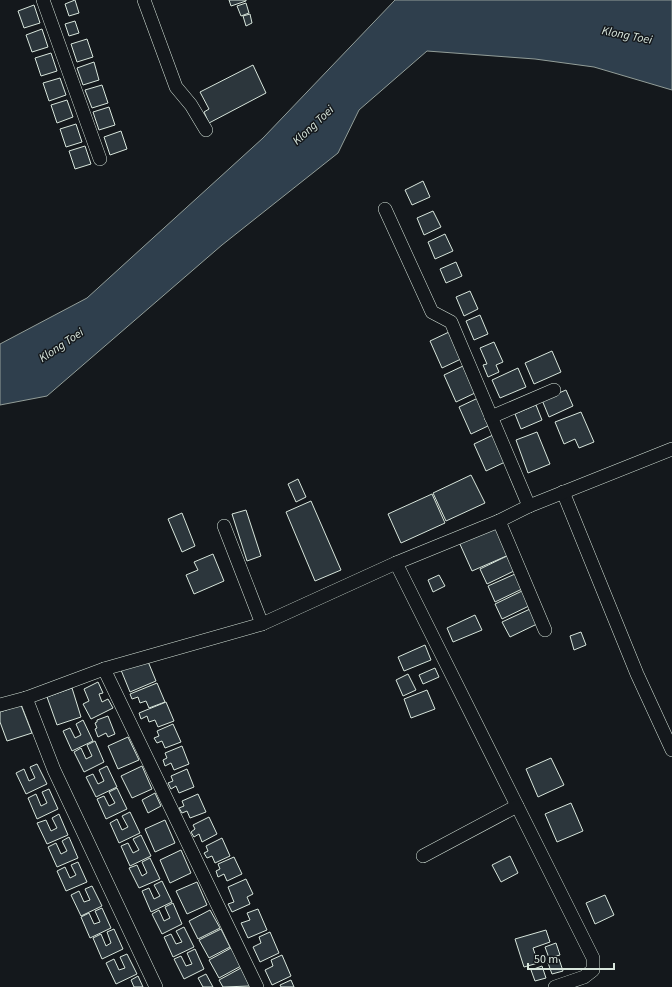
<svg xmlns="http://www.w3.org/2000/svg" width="672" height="987" font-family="'Source Sans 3',sans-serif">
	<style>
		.water { fill: #2f3f4d; stroke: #939e99 }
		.building { fill: #2c363c; stroke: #d8e6dc }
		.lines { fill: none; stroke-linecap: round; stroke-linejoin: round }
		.minor-casing { stroke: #d8e6dc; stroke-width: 14 }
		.minor { stroke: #14181c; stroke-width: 13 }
		.labels { text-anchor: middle; stroke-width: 3; stroke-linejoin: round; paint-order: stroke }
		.water-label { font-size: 12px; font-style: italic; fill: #d8e6dc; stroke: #14181c }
	</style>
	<rect width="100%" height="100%" fill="#14181c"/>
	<!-- water -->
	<polygon class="water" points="395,0 672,0 672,90 594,67 535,59 427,51 359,110 338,153 222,245 47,396 0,405 0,344 87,298 263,138"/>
	<!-- building -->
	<g class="building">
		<polygon points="75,0 79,13 69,16 65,4"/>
		<polygon points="229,0 246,0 246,1 231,6"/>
		<polygon points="246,3 249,13 241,16 237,6"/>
		<polygon points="34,5 40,23 24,28 18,11"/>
		<polygon points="250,14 252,23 246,26 243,16"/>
		<polygon points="75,21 79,33 69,36 65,24"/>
		<polygon points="42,29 48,47 32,52 26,35"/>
		<polygon points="87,39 93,57 77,62 71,44"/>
		<polygon points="51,53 57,71 41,76 35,58"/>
		<polygon points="94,62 99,80 83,85 77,68"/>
		<polygon points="253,65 266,93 209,123 204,112 209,109 200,92"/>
		<polygon points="60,78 66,95 49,101 43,83"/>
		<polygon points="102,85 108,103 92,108 85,90"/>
		<polygon points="67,100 73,117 57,123 51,105"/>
		<polygon points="109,107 115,125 99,130 93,112"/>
		<polygon points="76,124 82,142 66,147 60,129"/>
		<polygon points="121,131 127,149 110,155 104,137"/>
		<polygon points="85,146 91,164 75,169 69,151"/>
		<polygon points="423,181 430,197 412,205 405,190"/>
		<polygon points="433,211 441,227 424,235 417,218"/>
		<polygon points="445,234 453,251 435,259 428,242"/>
		<polygon points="456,262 462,276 446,283 440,269"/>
		<polygon points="470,291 478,309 464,316 456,297"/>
		<polygon points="480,315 488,334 474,340 466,321"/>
		<polygon points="449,332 461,359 442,368 430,341"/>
		<polygon points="494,342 503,362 496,365 499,372 488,377 483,365 487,364 480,348"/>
		<polygon points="552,351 561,372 534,384 525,363"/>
		<polygon points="463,366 475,393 456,402 444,375"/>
		<polygon points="518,368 526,387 500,398 492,380"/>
		<polygon points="566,390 573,406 549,417 542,400"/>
		<polygon points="478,398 490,425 471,434 459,407"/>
		<polygon points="536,405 542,420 521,429 515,414"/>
		<polygon points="581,412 594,442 579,448 575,439 564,444 555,422"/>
		<polygon points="537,432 550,464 528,473 516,440"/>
		<polygon points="493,435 505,462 486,471 474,444"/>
		<polygon points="471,475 485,503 446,521 433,493"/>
		<polygon points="298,479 306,497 296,502 288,484"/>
		<polygon points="432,494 445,523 401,543 388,514"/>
		<polygon points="311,501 341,570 315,581 286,512"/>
		<polygon points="246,510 261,556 247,561 232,514"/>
		<polygon points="182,513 195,546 182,552 168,519"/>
		<polygon points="498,525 511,554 472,571 459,542"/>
		<polygon points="213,554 224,581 194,594 186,575 198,570 194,562"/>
		<polygon points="507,556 514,571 487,584 480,569"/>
		<polygon points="515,574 522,589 495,602 488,586"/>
		<polygon points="439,575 445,586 433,592 428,580"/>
		<polygon points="522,591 529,606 502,619 495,604"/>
		<polygon points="530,609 537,624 510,637 502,622"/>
		<polygon points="475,615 482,630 453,642 447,628"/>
		<polygon points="581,632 586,645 574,650 570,636"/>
		<polygon points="425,645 431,660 404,671 398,657"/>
		<polygon points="147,659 156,681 130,692 121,670"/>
		<polygon points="435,668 439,677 423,684 419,675"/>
		<polygon points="408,674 416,690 403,696 396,680"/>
		<polygon points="98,682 103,693 99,694 102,702 108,699 113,708 91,719 83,704 89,701 84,689"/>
		<polygon points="157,683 165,702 149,708 146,701 140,703 138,697 132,699 130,694"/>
		<polygon points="72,688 81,717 57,725 47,697"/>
		<polygon points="427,690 435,709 411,718 404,699"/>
		<polygon points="166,702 174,721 158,727 155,720 149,722 147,716 141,719 139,713"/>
		<polygon points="21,705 32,733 7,741 0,722 0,712"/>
		<polygon points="108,716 115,734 108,737 106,733 98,737 95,729 97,728 95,723 97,722 97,720"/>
		<polygon points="83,720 93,741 72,751 63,731 70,728 75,738 81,735 76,724"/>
		<polygon points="173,724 181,742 165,748 162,741 157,743 154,738 159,736 157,731"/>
		<polygon points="128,737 139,760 118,769 108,746"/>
		<polygon points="95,741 104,762 84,772 74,752 81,748 86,759 92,756 87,745"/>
		<polygon points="182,746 189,764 174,770 171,763 165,766 163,760 167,758 165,753"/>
		<polygon points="551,758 564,785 538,797 526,769"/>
		<polygon points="37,764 47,784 26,794 16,773 24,769 29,781 35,778 30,767"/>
		<polygon points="107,766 117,787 96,797 86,777 93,774 98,784 104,781 99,770"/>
		<polygon points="142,766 152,789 132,798 121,776"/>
		<polygon points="187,769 194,787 179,793 176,786 171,789 168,783 173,781 171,776"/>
		<polygon points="117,788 127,809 106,819 97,799 104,796 109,806 115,803 109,792"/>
		<polygon points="49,789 58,809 37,819 28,798 36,794 41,806 47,803 42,792"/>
		<polygon points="155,793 161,806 148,813 142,800"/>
		<polygon points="198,794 206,812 190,818 187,811 182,813 179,808 184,806 182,801"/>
		<polygon points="571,803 583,831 557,842 545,814"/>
		<polygon points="130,812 140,833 119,843 110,823 117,819 122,830 128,827 122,816"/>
		<polygon points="59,814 68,835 47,844 37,823 46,820 51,831 57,828 52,818"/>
		<polygon points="209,817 217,834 202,842 199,834 194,837 191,832 195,829 193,825"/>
		<polygon points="165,820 175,843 155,852 145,829"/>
		<polygon points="141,835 151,856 130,866 121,846 128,843 133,853 139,850 133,839"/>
		<polygon points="69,837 78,858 57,867 48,847 56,843 61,854 67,851 62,841"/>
		<polygon points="222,838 230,856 215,863 212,856 207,858 204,853 208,851 206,846"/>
		<polygon points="181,850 191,873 170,883 160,860"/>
		<polygon points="510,856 518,873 501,882 492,865"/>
		<polygon points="234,857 242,874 227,881 224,874 218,877 216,871 220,869 218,864"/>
		<polygon points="150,858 160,879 139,888 129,868 137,865 142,876 147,873 142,862"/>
		<polygon points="78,862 87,882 66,891 57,871 65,867 70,878 76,875 71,865"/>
		<polygon points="246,879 253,894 247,897 250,904 232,912 228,904 234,902 228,887"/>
		<polygon points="162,881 172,902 151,912 142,891 149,888 154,899 160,896 154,885"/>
		<polygon points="197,882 207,905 187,914 176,891"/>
		<polygon points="92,886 102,906 81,916 71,895 79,891 84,902 90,900 85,889"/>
		<polygon points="605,895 614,915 595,924 586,903"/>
		<polygon points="173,903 182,924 162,934 152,914 159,910 164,921 170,918 165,907"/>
		<polygon points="102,908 111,928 90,938 81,917 89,913 94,924 100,922 95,911"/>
		<polygon points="258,909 267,930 248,938 241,923 250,920 247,913"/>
		<polygon points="210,910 220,928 198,939 189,921"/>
		<polygon points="184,927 194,947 173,957 164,937 171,934 176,944 182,942 176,931"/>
		<polygon points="114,929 123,949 102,959 93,938 101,934 106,946 111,943 107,932"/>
		<polygon points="221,929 230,947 209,958 199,940"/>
		<polygon points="546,930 550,942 533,948 538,963 524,967 515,939"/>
		<polygon points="270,932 279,953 260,962 253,947 261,943 259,937"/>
		<polygon points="556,943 560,955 549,958 545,947"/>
		<polygon points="231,948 241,966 219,978 209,960"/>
		<polygon points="195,949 204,969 184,979 174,959 181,956 186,966 192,964 187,953"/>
		<polygon points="127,954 137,974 116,984 106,963 114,959 119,970 125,968 120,957"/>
		<polygon points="282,955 291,976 272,985 265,970 273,966 271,960"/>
		<polygon points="559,959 563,971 552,974 548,963"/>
		<polygon points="542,966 546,978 535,981 531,970"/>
		<polygon points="241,968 250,986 223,987 219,980"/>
		<polygon points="206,974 213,987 203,987 198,978"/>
		<polygon points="138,976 143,987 134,987 131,980"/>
		<polygon points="291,980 294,987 281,987 280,985"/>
	</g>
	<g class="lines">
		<defs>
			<g id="minor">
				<polyline points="43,0 100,159"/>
				<polyline points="144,0 176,87 191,105 206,130"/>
				<polyline points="385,209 432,312 451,322 529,506"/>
				<polyline points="491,417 554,390"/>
				<polyline points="563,492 637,674 672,750"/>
				<polyline points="499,521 545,630"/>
				<polyline points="224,526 262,624"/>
				<polyline points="396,563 593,958 593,970 584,977 555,987"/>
				<polyline points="104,669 257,987"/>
				<polyline points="26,698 54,770 156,987"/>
				<polyline points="0,705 26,698 104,669 262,624 396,563 499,521 529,506 672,449"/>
				<polyline points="423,856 517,806"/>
			</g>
		</defs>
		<!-- minor casing -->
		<use href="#minor" class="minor-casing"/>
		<!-- minor -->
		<use href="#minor" class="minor"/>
	</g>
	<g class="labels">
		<!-- water labels -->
		<g class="water-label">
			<text transform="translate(627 35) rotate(11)" y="4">Klong Toei</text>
			<text transform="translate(313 125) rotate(-43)" y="4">Klong Toei</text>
			<text transform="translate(61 345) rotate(-34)" y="4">Klong Toei</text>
		</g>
	</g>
	<!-- scale -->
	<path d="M528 963v6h86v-6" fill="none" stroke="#d8e6dc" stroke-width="2"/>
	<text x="534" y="963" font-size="12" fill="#d8e6dc" stroke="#14181c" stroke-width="3" paint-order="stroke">50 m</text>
</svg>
